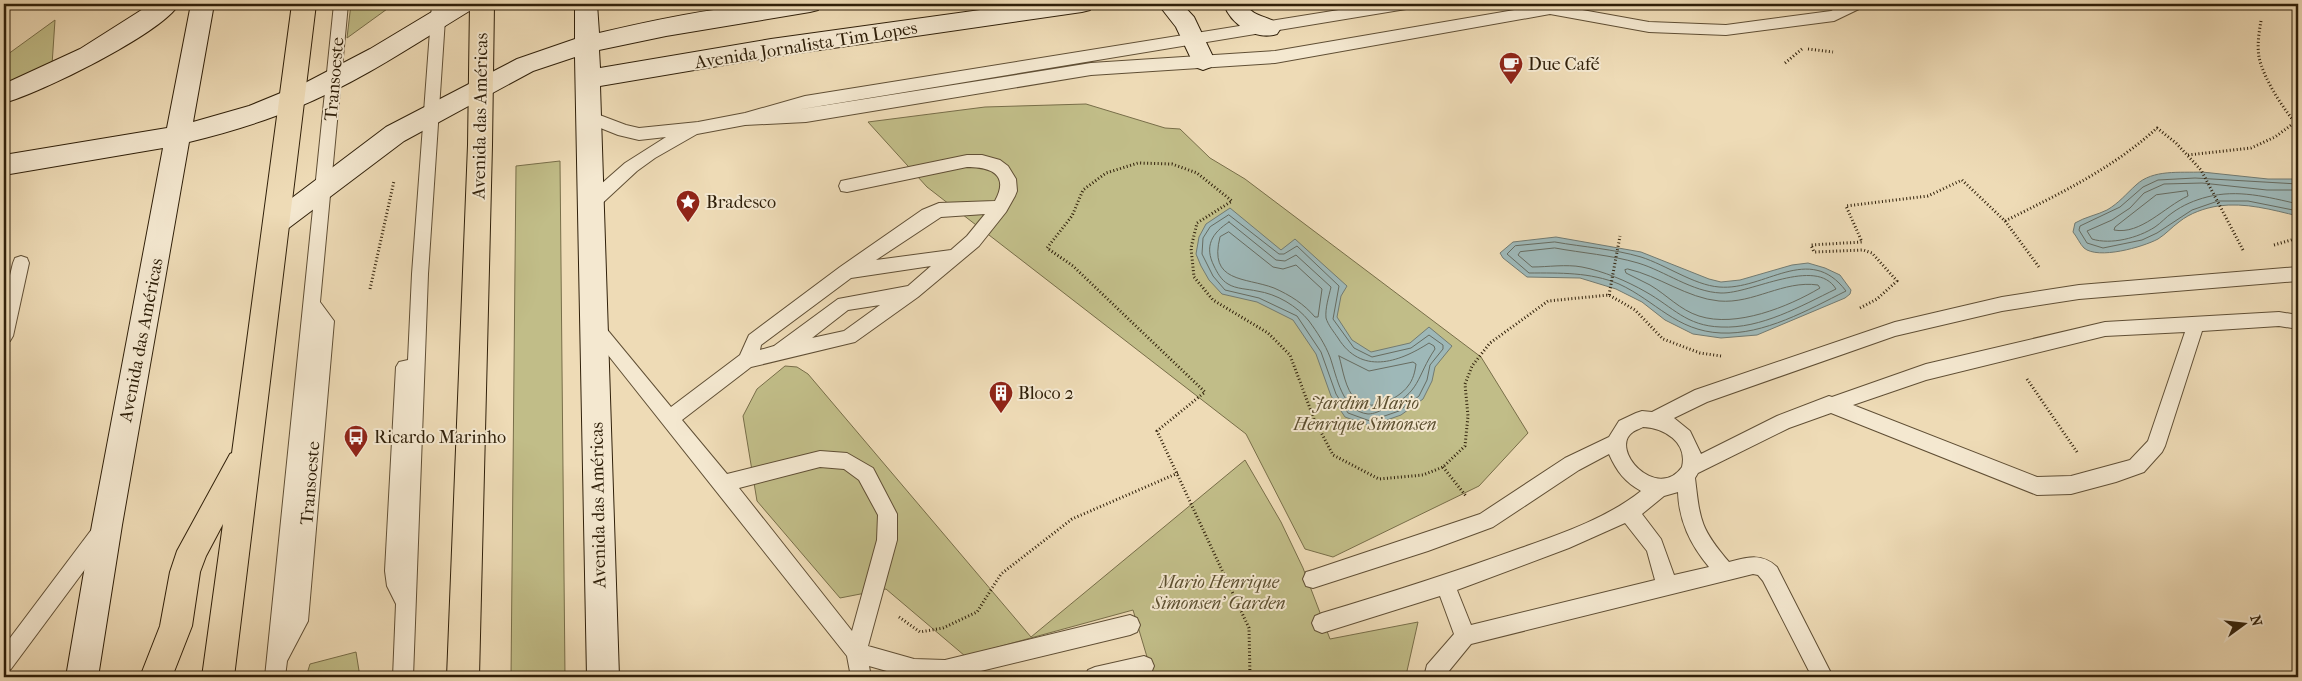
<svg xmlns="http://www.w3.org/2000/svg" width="2302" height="681" font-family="'IM FELL French Canon',serif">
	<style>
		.green { fill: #c1bd88; stroke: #786e49 }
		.water { fill: #9eb8b8; stroke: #727b72 }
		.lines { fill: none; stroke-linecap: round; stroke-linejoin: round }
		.shore { stroke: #676c61; stroke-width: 1 }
		.lane-casing { stroke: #604f35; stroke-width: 2 }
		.secondary-casing { stroke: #30200a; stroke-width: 2 }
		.highway-casing { stroke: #30200a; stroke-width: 2 }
		.path { stroke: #30200a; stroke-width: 3; stroke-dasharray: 1 2.5; stroke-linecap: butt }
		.lane { fill: #f4e8d0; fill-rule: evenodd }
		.secondary { fill: #f4e8d0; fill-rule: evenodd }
		.highway { fill: #eedbb6; fill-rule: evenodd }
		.labels { text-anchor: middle; stroke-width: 4; stroke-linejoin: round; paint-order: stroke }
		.street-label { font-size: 18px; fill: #30200a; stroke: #f4e8d0 }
		.poi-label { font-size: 18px; fill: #30200a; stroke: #f4e8d0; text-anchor: start }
		.park-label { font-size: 18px; font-style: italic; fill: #5c4f30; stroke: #f4e8d0 }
	</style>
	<rect width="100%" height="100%" fill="#eedbb6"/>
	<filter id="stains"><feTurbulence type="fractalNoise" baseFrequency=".004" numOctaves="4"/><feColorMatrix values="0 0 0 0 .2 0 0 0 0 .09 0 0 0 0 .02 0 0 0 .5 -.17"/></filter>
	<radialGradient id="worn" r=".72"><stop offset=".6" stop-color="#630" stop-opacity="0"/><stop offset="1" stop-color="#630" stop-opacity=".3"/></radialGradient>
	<!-- green -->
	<g class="green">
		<polygon points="351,4 394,4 347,38"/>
		<polygon points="55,20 52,65 4,85 4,57"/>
		<polygon points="1086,104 1165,128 1180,129 1210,158 1245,179 1481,357 1528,433 1479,486 1333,557 1305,549 1246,434 927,187 868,122 985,107"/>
		<polygon points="560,161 565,677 511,677 516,166"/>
		<polygon points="785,366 797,367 808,374 1031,637 1245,460 1281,522 1303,568 1330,639 1418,622 1407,671 1402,677 1153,677 1133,610 965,656 886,589 840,598 757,501 743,416 757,389"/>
		<polygon points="356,652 360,677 306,677 310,664"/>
	</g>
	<!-- water -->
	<g class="water">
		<path d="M2202,172L2268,179H2298V216C2273,210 2245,202 2218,206C2205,208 2190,213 2179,222C2172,227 2166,234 2158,239C2143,247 2098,260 2084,248C2080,244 2077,237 2073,232L2075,223C2085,217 2097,215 2107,210C2119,203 2126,194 2136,185C2153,169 2180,173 2202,172Z"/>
		<polygon points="1230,208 1281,250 1295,239 1347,286 1341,296 1337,317 1352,340 1371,352 1410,343 1429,327 1452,346 1435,367 1432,381 1423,399 1401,415 1370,426 1345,417 1331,396 1316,354 1293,320 1257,302 1222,294 1209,280 1201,266 1196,254 1199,237 1206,224"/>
		<polygon points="1556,237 1641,252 1709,279 1721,282 1740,280 1792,265 1808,263 1825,268 1840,275 1851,290 1850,294 1845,298 1757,335 1721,338 1693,334 1665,320 1642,302 1616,289 1580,278 1527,277 1503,258 1500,253 1513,242"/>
	</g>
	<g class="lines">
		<!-- shore -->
		<g class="shore">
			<polyline points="2298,184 2195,178 2158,180 2143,187 2120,207 2080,226 2079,230 2087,243 2103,248 2142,240 2157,233 2192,210 2218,201 2248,201 2298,211"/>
			<path d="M2298,190H2267L2202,183L2164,184L2144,193L2130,208L2112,220L2087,231L2092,239C2111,245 2138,238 2155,227C2161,223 2166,217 2172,213C2183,205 2195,200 2207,197C2237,189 2268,197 2298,204"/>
			<path d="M2187,191L2188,196C2164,207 2141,235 2114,230L2115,227L2156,195Z"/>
			<polygon points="1229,215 1279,254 1284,254 1297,246 1339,286 1333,319 1354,348 1372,357 1411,348 1429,335 1443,345 1443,349 1430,365 1427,380 1419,396 1399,411 1370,421 1348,413 1336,394 1321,352 1297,316 1259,298 1225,290 1213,276 1202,254 1203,238 1210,227"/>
			<path d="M1229,222L1276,260L1285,261L1296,255L1331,287C1329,296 1325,308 1326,318C1328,325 1334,332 1338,338C1361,375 1398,363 1429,343L1434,346L1435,349C1416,377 1421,393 1386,408C1380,411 1374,414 1368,414C1342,411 1337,377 1330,357C1325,344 1317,332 1309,321C1297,306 1277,294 1257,291C1248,289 1236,289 1228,284C1221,280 1217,272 1214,266C1204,246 1212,233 1229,222Z"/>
			<path d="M1229,232L1273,267L1283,269L1296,265L1322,289L1318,317H1315C1304,304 1290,295 1274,288C1245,277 1208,283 1220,237Z"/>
			<path d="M1555,242C1583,247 1614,249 1641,257C1666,265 1694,285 1719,287C1765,291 1809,242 1846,291C1808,310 1764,335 1721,333C1676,331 1656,301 1619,284C1590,272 1560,273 1529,273L1507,254L1515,246Z"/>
			<path d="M1555,248C1582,253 1611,255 1638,263C1665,271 1692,292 1721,293C1751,294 1816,256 1836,289C1801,306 1761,329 1721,327C1686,326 1673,307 1646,292C1627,281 1603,271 1582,267C1566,264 1548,267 1532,267L1518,255L1520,252Z"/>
			<path d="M1628,269C1659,276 1687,298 1719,301C1754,304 1783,280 1818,285L1820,288C1788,307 1736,328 1699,316C1680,310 1667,295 1650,285C1642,281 1634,277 1626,273L1625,270Z"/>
			<path d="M1339,356L1369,371L1413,362L1416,364C1415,372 1413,380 1408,386C1399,399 1369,413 1356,400C1345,389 1343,370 1339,356Z"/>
		</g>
		<defs>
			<g id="lane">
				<polygon points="334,4 348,4 320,302 334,321 308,621 287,661 285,677 265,677"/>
				<polygon points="432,4 446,4 428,274 413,677 393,677 396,604 387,586 385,571 396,367 399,362 408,360 412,274"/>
				<polygon points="1376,4 1413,4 1411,8 1406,9 796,110 1091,63 1275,51 1549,4 1649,22 1726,25 1831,11 1844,4 1863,4 1861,8 1834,21 1726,35 1649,32 1550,14 1275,63 1091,75 806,122 745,125 697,134 655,158 637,171 596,209 590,211 584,209 582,204 584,199 625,163 666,137 639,140 618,135 583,121 581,117 583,113 589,111 626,125 639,128 698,122 745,113 805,96"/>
				<path d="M967,155H982L1000,160L1008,166L1016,179L1017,191L1015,196L1006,212L979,246L918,297L855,342L751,367L682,420L727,474L820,451L847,453L873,468L897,514V540L868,646L914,659L945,660L1130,615L1137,618L1140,625L1137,632L1130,635L956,677H908L869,666L871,677H851L847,656L585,326L588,321L594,319L600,321L671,407L740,355L749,335L840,267L922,210L939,203L995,201C1010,174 990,167 967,167L847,192L841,191L839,186L841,181ZM985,214L967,236L951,250L876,260L941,217ZM931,266L908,286L838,299L774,346L760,350L761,345L851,278ZM880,305L844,331L812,338L848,310ZM820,467L844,469L859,480L878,515L877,540L852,631L739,488Z"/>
				<polygon points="21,256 27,258 29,263 13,336 10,341 4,343 4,300 13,263 15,258"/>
				<path d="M2298,267V281L2079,299L2002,311L1895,336L1707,402L1674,418L1690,431L1701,454L1777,416L1829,396L1832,397L1926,364L2105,322L2279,312L2298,315V329L2279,326L2202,331L2165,446L2162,452L2144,472L2116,482L2071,494L2037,495L1831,413L1789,428L1698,473L1695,478C1700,520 1700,528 1729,562C1748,557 1762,553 1777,567L1833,677H1812L1763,581L1758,575L1753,574L1471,644L1444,677H1424L1427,665L1454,634L1440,596L1322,633L1315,630L1312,623L1315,616L1322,613C1389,593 1455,572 1521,548C1563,533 1607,518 1641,491C1625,482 1617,472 1609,454L1579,470L1493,527L1428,551L1313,588L1306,586L1303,579L1306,572L1313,570L1480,514L1565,458L1609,437L1619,421L1636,413L1642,411L1652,412L1695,390L1895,322L2002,297L2079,285ZM2185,332L2148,441L2130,460L2071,476L2037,477L1853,405L1926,380L2105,336ZM1643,427C1664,428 1688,442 1682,467C1657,502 1608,449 1633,432C1635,430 1640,429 1643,427ZM1678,492C1679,521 1690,544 1709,567L1674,575L1661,539L1642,514L1664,496ZM1625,523L1647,551L1655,580L1471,625L1457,590L1569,548Z"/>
				<polygon points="102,522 109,525 112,531 109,537 11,669 4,672 4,646 95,525"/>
				<polygon points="1144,656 1151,659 1154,666 1151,673 1144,676 1085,677 1088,670 1095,667"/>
			</g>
			<g id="secondary">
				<path d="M151,4H179C161,34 40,93 4,103V84L80,49Z"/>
				<path d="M191,4H214L193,122L249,106L305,83L370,49L445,4H475L471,10C415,44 359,82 298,107C263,122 226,133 189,142L122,525L98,677H66L92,525L163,148L4,175V155L167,128Z"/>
				<path d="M575,4H597L599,33C671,16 747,0 822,4L818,10L810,12L666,36L599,50L600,68L771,39L1024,4H1094L1090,10L1082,12L771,57L600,86L619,677H587L575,57L533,71L404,141L286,230L277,234L268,230L264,223L268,216L386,127L517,59L575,39Z"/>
				<polygon points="1158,4 1182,4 1194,17 1215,61 1211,67 1203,70 1195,67 1176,27"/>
				<path d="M1224,4H1246C1253,19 1273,15 1281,28L1277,34C1256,41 1230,24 1224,4Z"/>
			</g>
			<g id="highway">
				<polygon points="292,4 316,4 234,677 202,677 223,524 206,556 200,572 192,626 172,677 140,677 160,626 170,572 177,551 230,454 232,453"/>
				<polygon points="470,4 494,4 492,145 479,677 447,677 468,145"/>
			</g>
		</defs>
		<!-- lane casing -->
		<use href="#lane" class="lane-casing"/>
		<!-- secondary casing -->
		<use href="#secondary" class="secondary-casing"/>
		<!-- highway casing -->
		<use href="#highway" class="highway-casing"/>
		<!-- path -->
		<g class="path">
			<path d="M2261,21C2259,32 2257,45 2259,57C2263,78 2284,110 2298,126"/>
			<polyline points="1808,49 1833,52"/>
			<polyline points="1785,63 1802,49"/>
			<polyline points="2188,155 2251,148 2275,137 2294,123"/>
			<polyline points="2005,221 2039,267"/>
			<polyline points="2274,245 2298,238"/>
			<polyline points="370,289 394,181"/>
			<polyline points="1609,295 1620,236"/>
			<path d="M1860,308L1877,299L1897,281L1872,253L1863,250L1814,252L1811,245L1862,242L1846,206L1928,196L1962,180L2005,221C2059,194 2112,169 2157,128L2176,143L2201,170L2243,250"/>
			<polyline points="2027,379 2077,452"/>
			<polyline points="1443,467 1466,496"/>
			<polyline points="899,617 920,632 943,628 977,612 1001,574 1072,519 1178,473"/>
			<polyline points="1250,677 1249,628 1157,431 1205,392 1073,266 1047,248 1072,216 1083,190 1106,173 1138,163 1172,164 1197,173 1232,201 1197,223 1191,248 1194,277 1213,300 1268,333 1290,355 1314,419 1333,455 1379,479 1423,475 1443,467 1465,446 1468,416 1465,384 1472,366 1490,343 1548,301 1609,295 1635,310 1663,339 1700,353 1721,356"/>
		</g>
		<!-- lane -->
		<use href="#lane" class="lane"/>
		<!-- secondary -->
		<use href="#secondary" class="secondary"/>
		<!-- highway -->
		<use href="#highway" class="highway"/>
	</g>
	<!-- icons -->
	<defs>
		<symbol id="cafe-pin" viewBox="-11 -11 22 30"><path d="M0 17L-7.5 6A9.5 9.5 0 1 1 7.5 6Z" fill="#8f2418" stroke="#f4e8d0"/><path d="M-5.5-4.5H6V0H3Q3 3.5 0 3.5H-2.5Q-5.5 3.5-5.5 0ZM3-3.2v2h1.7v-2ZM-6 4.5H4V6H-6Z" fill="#fff"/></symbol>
		<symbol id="sight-pin" viewBox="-11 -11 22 30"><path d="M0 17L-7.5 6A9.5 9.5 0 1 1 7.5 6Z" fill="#8f2418" stroke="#f4e8d0"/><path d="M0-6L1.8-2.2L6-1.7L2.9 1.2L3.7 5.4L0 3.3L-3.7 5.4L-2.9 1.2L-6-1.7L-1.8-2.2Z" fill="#fff"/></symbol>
		<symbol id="building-pin" viewBox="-11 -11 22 30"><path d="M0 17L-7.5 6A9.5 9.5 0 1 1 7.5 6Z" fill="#8f2418" stroke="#f4e8d0"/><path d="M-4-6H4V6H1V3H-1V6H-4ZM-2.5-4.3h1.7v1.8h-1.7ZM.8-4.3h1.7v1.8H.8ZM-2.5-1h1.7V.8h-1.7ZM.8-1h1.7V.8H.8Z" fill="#fff"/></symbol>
		<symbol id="bus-pin" viewBox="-11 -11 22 30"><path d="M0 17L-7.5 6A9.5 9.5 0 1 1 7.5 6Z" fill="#8f2418" stroke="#f4e8d0"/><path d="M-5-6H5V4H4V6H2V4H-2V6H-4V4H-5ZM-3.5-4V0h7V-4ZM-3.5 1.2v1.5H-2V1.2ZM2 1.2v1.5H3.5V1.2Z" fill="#fff"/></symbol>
	</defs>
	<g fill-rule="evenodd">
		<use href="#cafe-pin" x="1497" y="50" width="28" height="38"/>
		<use href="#sight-pin" x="674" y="188" width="28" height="38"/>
		<use href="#building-pin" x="987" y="379" width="28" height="38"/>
		<use href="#bus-pin" x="342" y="423" width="28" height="38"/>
	</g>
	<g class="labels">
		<!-- street labels -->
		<g class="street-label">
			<text transform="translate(806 45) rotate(-9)" y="6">Avenida Jornalista Tim Lopes</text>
			<text transform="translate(334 79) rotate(-85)" y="6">Transoeste</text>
			<text transform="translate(480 116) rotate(-89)" y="6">Avenida das Américas</text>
			<text transform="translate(141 340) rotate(-79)" y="6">Avenida das Américas</text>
			<text transform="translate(310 483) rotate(-85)" y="6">Transoeste</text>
			<text transform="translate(598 505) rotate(-91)" y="6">Avenida das Américas</text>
		</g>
		<!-- poi labels -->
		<g class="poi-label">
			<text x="1528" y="70">Due Café</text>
			<text x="706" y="208">Bradesco</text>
			<text x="1018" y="399">Bloco 2</text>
			<text x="374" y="443">Ricardo Marinho</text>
		</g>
		<!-- park labels -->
		<g class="park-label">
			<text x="1365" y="409">Jardim Mario<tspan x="1365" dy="21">Henrique Simonsen</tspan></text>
			<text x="1219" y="588">Mario Henrique<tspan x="1219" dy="21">Simonsen' Garden</tspan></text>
		</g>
	</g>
	<!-- margin -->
	<rect width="2302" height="681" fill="none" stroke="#eedbb6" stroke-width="20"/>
	<rect x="5" y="5" width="2292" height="671" fill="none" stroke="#30200a" stroke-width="2.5"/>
	<rect x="10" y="10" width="2282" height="661" fill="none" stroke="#30200a"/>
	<!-- north arrow -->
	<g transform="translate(2244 624) rotate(75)" stroke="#f4e8d0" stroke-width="4" paint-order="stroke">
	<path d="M0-4L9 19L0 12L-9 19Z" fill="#30200a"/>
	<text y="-8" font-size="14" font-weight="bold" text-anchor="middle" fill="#30200a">N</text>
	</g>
	<rect width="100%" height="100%" filter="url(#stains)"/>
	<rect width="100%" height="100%" fill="url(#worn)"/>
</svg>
